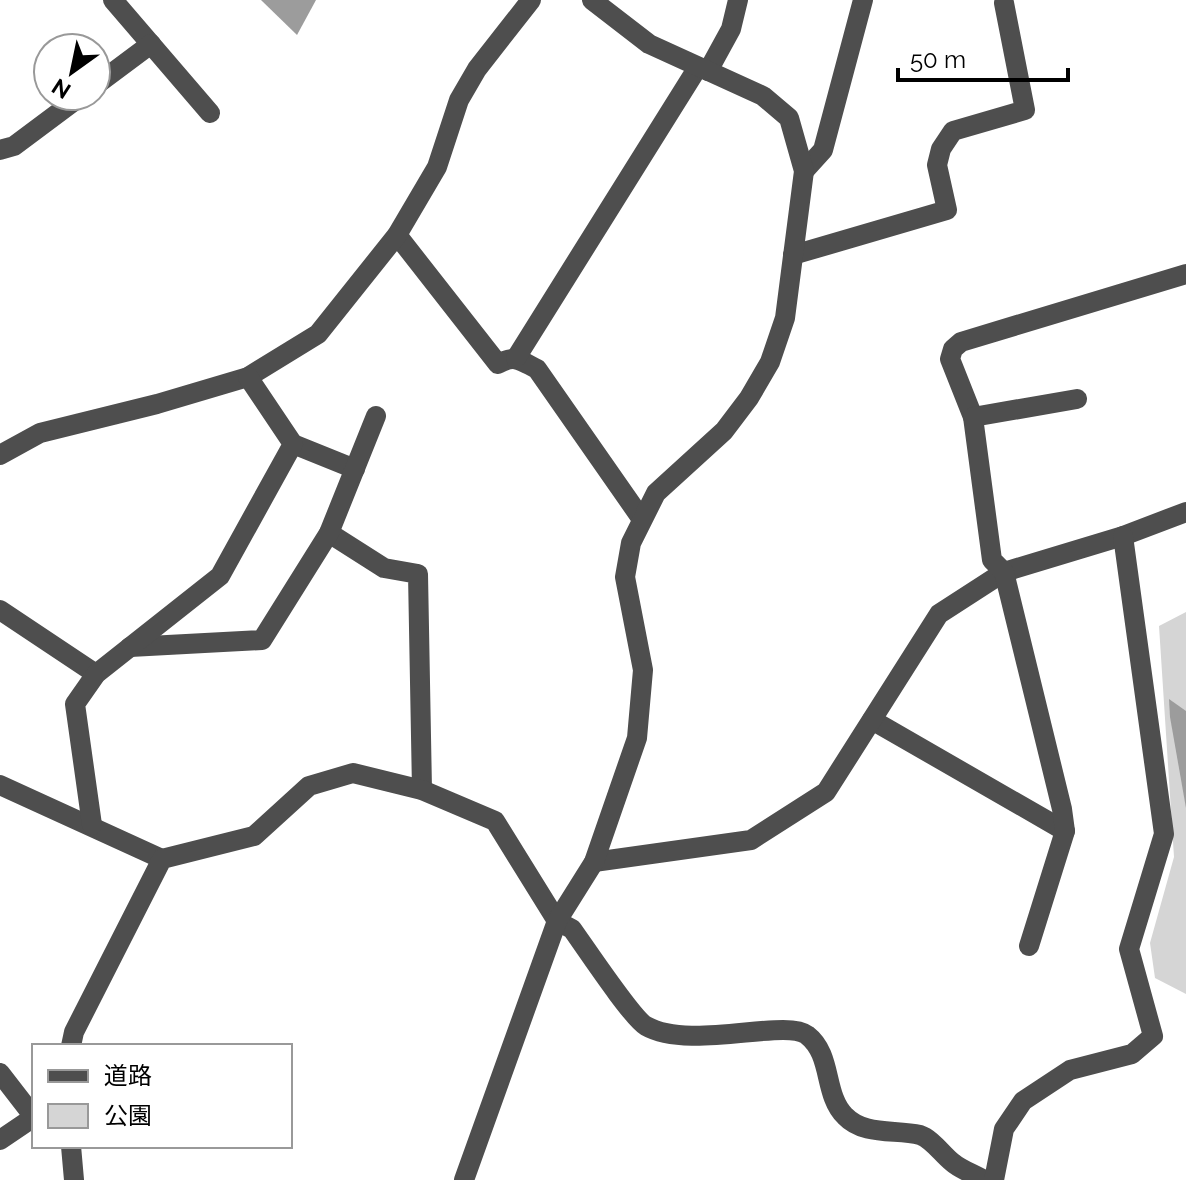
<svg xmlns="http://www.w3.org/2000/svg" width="1186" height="1180" font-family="Raleway,'Noto Sans JP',sans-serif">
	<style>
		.green { fill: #d5d5d5 }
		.water { fill: #9c9c9c }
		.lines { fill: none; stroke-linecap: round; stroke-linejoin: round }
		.minor { stroke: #4e4e4e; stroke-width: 20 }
	</style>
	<rect width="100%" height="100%" fill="#fff"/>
	<!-- green -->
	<polygon class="green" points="1186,612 1186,994 1155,978 1150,943 1174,857 1159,626"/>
	<!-- water -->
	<g class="water">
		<polygon points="261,0 316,0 297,35"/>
		<polygon points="1169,699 1186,711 1186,808 1170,717"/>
	</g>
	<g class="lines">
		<!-- minor -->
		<g class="minor">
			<polyline points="113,0 210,113"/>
			<polyline points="708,71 731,29 738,0"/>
			<polyline points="96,85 151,44"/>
			<polyline points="0,150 14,146 81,96"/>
			<polyline points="804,171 823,150 863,0"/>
			<path d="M397,235L498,364C515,354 521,361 537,369L641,518"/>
			<polyline points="793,255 947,210 937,165 941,149 953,131 1025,110 1004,3"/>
			<polyline points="516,358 698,67"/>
			<polyline points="973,417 950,359 953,349 961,342 1186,274"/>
			<polyline points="293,444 355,469"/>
			<polyline points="0,455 40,433 157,404 248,377 318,334 397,235 437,167 459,100 477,69 531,0"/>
			<polyline points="329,533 384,568 418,574 422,790"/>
			<polyline points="0,610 96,674"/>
			<polyline points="130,647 262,640 329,533 376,416"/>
			<polyline points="872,720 1065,831"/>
			<polyline points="0,785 162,859"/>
			<polyline points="92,825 75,704 96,674 220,576 293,444 248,377"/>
			<polyline points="594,862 751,840 826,792 939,614 1004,572 1123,536 1186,512"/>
			<polyline points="1029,946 1065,831 1062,809 1004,572 992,560 973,417 1077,399"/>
			<path d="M71,1046L74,1032L162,859L254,836L309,786L353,773L422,790L495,821L557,921L572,929C585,947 632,1018 646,1026C690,1051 786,1018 807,1035C833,1055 823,1094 845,1116C864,1136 895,1129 920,1135C932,1139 942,1154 952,1162C961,1170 974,1174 984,1180"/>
			<polyline points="0,1073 34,1117 0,1140"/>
			<polyline points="71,1146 74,1180"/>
			<polyline points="464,1180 557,921 594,862 637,738 643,670 625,577 631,543 656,493 724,431 749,398 770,362 785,318 804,171 789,118 763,96 649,44 592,0"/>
			<polyline points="994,1180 1004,1129 1023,1101 1070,1070 1132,1054 1153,1036 1129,949 1164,834 1123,536"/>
		</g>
	</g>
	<!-- legend -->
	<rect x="32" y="1044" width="260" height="104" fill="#ffffff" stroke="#999999" stroke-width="2"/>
	<rect x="48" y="1070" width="40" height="12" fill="#4e4e4e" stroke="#999999" stroke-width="2"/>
	<text x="104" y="1084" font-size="24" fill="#000000">道路</text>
	<rect x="48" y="1104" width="40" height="24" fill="#d5d5d5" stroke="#999999" stroke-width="2"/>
	<text x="104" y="1124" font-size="24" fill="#000000">公園</text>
	<!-- north arrow -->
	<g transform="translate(72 72) rotate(213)"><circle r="38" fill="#ffffff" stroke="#999999" stroke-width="2"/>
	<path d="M0-6L14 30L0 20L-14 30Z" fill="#000000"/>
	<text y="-12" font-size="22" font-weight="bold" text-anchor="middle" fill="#000000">N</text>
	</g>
	<!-- scale -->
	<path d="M898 68v12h170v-12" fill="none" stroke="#000000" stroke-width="4"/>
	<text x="910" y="68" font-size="24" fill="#000000" stroke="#ffffff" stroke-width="6" paint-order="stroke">50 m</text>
</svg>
